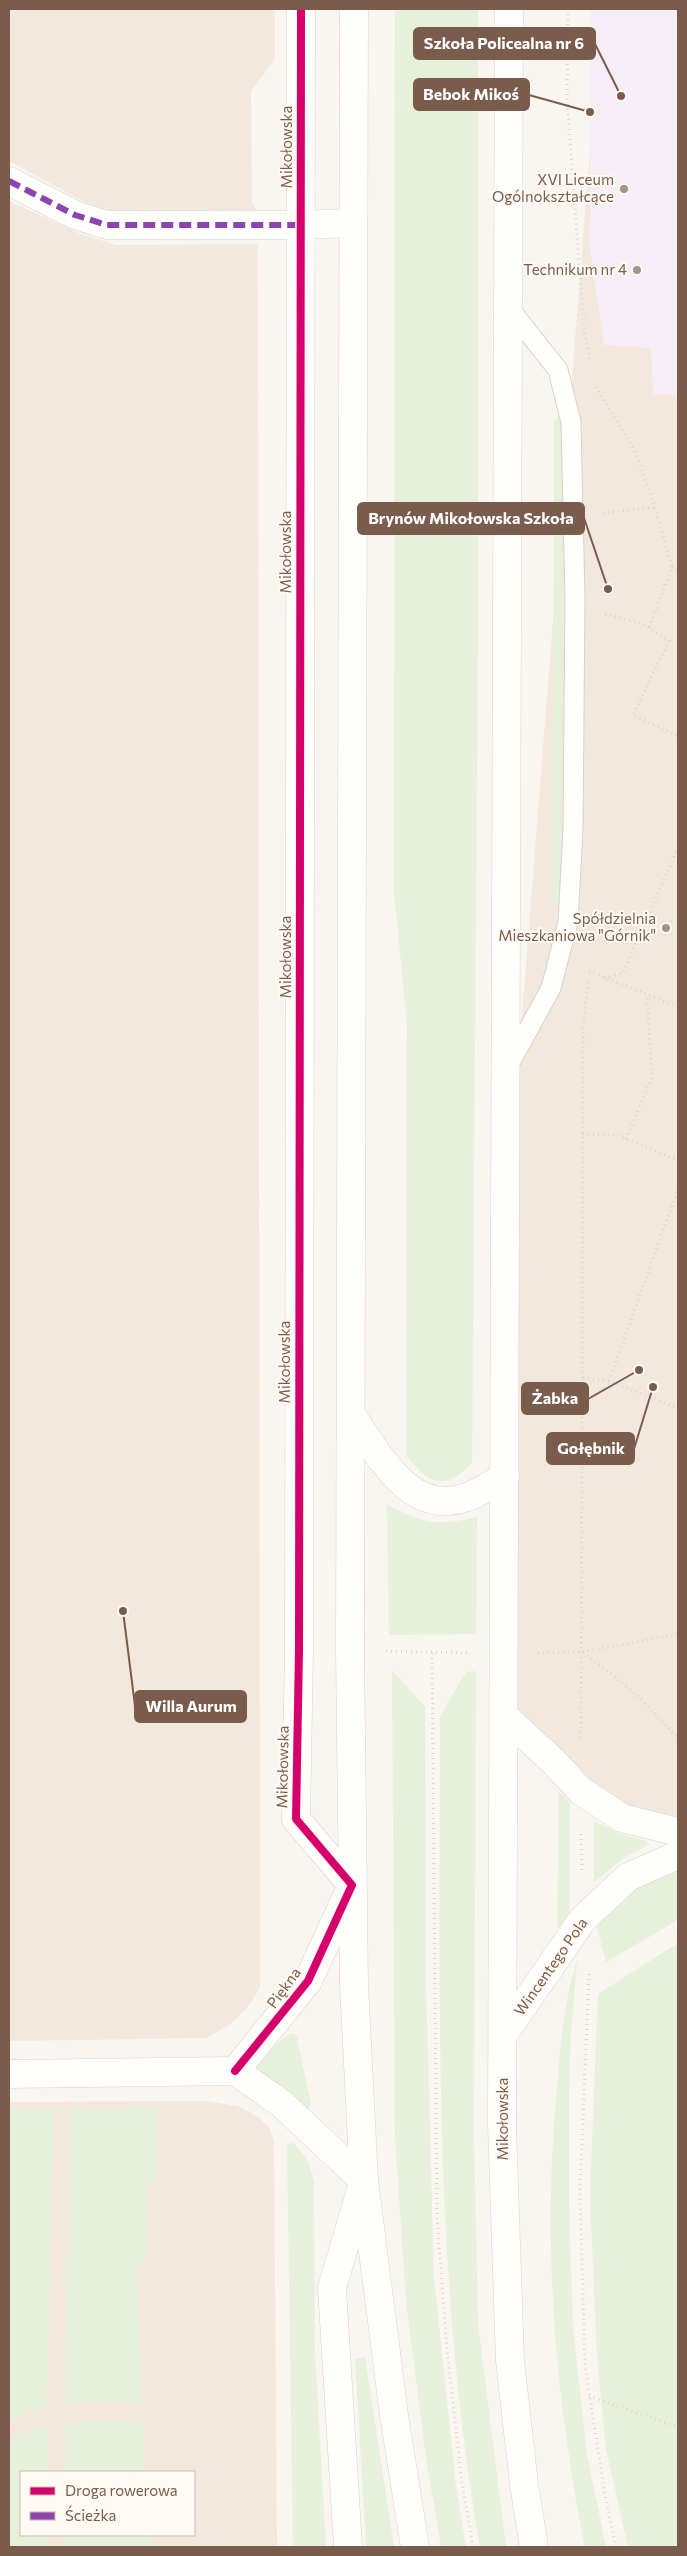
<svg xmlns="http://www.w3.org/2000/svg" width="687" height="2556" font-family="Commissioner,sans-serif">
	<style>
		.residential { fill: #f2e8de; fill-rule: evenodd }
		.education { fill: #f6eef6 }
		.green { fill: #e7f0db }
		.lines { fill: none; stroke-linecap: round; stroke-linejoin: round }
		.service-casing { stroke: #d7d1cb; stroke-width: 21 }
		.pedestrian-casing { stroke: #d7d1cb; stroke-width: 29 }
		.minor-casing { stroke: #d7d1cb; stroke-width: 29 }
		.secondary-casing { stroke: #d9d2cb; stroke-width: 29 }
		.path { stroke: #dcd5d0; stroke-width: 3; stroke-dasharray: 1 4; stroke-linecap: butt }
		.service { stroke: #fefefd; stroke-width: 19 }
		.pedestrian { stroke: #fefefd; stroke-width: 28 }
		.minor { stroke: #fefefd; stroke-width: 28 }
		.secondary { stroke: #fefefd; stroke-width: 28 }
		.quiet { stroke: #8e44ad; stroke-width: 6; stroke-dasharray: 12 6; stroke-linecap: butt }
		.cycleway-casing { stroke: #fffaf3; stroke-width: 11 }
		.cycleway { stroke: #d6006c; stroke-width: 8 }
		.poi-dot { fill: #a69286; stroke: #fffaf3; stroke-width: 2 }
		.labels { text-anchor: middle; stroke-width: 4; stroke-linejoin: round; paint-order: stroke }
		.street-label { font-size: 15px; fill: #7a5c4d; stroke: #fffaf3 }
		.poi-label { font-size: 15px; fill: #7a5c4d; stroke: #fffaf3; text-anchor: end }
		.leader { fill: none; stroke: #7a5c4d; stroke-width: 2 }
		.callout-dot { fill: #7a5c4d; stroke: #fffaf3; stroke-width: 2 }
		.callout { fill: #7a5c4d; stroke: #7a5c4d; stroke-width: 2 }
		.callout-label { font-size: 16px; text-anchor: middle; font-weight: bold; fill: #fff }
	</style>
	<rect width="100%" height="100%" fill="#f9f5f0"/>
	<!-- residential -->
	<g class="residential">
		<polygon points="9,9 275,9 275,59 251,91 252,203 257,210 101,211 9,161"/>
		<polygon points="601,9 678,9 678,1832 622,1818 504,1716 516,1092"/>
		<polygon points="9,201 81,234 116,245 258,244 260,1988 247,2008 231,2024 206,2038 9,2041"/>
		<path d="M208,2101L241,2107L258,2117L269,2127L274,2141L277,2547H9V2102ZM21,2472H194V2535H21Z"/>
	</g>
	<!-- education -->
	<polygon class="education" points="591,9 678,9 678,395 653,395 651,348 604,345 590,249"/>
	<!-- green -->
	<g class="green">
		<path d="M395,9H478V624L472,1463C445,1492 426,1484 406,1454L407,1026L394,890Z"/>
		<polygon points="558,417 563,424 560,902 555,905 553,902 554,421"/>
		<path d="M387,1504C424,1525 437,1526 477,1517L476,1634L389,1635Z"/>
		<polygon points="392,1670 425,1707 426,1984 434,2277 456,2487 466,2547 441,2547 426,2458 406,2301 395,2137"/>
		<path d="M476,1671L474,2134L478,2324L506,2547H480C432,2273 440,1993 440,1716L466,1672Z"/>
		<polygon points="559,1792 570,1802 569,1913 559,1928 557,1924"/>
		<polygon points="594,1821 618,1833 646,1841 650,1844 625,1857 594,1882"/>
		<polygon points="678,1870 678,1920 606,1962 596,1924 630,1889 661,1875"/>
		<polygon points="678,1943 678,2547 628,2547 606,2449 597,2356 590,2195 598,1994"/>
		<path d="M577,1960L571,2035L569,2087V2208L573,2327L587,2455L606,2547H585L584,2543C555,2393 543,2251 556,2098C560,2052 563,2004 577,1960Z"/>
		<polygon points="294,2033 297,2038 311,2105 307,2109 254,2071 253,2065 289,2034"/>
		<polygon points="158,2107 157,2183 148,2183 148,2260 137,2260 142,2402 66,2403 69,2109"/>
		<polygon points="54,2108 47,2407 9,2421 9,2109"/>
		<polygon points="293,2142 307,2159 314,2181 315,2354 326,2547 293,2547 287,2145"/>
		<polygon points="365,2357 394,2547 366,2547 355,2359"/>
		<rect x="65" y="2422" width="78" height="50"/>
		<polygon points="49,2424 49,2472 21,2472 21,2535 49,2535 49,2547 9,2547 9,2439"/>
		<polygon points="64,2535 152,2535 152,2547 63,2547"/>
	</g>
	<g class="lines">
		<defs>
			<polyline id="service" points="507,1068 551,988 568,922 573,830 575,598 571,422 558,370 508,307"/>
			<polyline id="pedestrian" points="9,181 75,215 107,225 300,225"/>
			<g id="minor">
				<polyline points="300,225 353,223"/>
				<polyline points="504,1716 553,1761 581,1791 622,1818 678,1832"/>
				<polyline points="503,2035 583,1919 628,1877 678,1855"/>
				<polyline points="235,2071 308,1981 352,1885 296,1819 299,1650 301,9"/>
				<polyline points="9,2074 235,2071 282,2104 364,2181"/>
			</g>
			<g id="secondary">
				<polyline points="354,9 350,1650 354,1985 364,2181 394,2415 415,2547"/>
				<polyline points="509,9 502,2125 510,2361 524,2484 534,2547"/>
				<path d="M351,1415C378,1452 408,1516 464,1498C478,1494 492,1484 505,1476"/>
				<polyline points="348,2547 332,2288 361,2190"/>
			</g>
		</defs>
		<!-- service casing -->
		<use href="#service" class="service-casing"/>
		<!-- pedestrian casing -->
		<use href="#pedestrian" class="pedestrian-casing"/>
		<!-- minor casing -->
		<use href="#minor" class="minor-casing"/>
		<!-- secondary casing -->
		<use href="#secondary" class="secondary-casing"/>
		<!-- path -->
		<g class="path">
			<polyline points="568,9 567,98 584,328 590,362"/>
			<polyline points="596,387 635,451 655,507 672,567 649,628"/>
			<polyline points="603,513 655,507"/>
			<polyline points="672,567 678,571"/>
			<polyline points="605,614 643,624 669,641 633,715 678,736"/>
			<polyline points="589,971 678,1007"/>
			<polyline points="605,978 623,973 678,848"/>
			<polyline points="583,1134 616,1135 678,1160"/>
			<polyline points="626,1139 652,1077 647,995"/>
			<polyline points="583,1378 609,1381 678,1408"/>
			<polyline points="609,1381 678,1189"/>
			<polyline points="386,1651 469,1653"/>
			<polyline points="583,1652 636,1694 678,1738"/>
			<polyline points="432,1653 437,2218 447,2349 462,2483 473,2547"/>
			<polyline points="538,1653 582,1652 678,1634"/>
			<polyline points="581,1738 583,1031 588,979"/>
			<polyline points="581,1834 582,1870"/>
			<polyline points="589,1974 580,2190 585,2365 605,2495 616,2547"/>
			<polyline points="589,2396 678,2427"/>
		</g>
		<!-- service -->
		<use href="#service" class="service"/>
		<!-- pedestrian -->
		<use href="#pedestrian" class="pedestrian"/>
		<!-- minor -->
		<use href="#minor" class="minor"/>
		<!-- secondary -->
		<use href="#secondary" class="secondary"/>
		<!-- quiet -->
		<polyline class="quiet" points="9,181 75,215 107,225 300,225"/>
		<defs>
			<polyline id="cycleway" points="235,2071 308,1981 352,1885 296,1819 299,1650 301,9"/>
		</defs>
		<!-- cycleway casing -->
		<use href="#cycleway" class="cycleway-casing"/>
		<!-- cycleway -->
		<use href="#cycleway" class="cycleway"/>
	</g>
	<!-- markers -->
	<g class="poi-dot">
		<circle cx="624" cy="189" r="5"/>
		<circle cx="637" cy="270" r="5"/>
		<circle cx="666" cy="928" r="5"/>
	</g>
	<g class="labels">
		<!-- street labels -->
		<g class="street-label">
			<text transform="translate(287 147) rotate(-90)" y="5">Mikołowska</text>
			<text transform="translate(286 552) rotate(-90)" y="5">Mikołowska</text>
			<text transform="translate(286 957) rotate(-90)" y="5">Mikołowska</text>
			<text transform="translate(285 1362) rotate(-90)" y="5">Mikołowska</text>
			<text transform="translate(283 1767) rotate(-89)" y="5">Mikołowska</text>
			<text transform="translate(551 1967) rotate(-55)" y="5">Wincentego Pola</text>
			<text transform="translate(284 1988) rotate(-54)" y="5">Piękna</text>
			<text transform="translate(503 2119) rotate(-90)" y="5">Mikołowska</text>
		</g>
		<!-- poi labels -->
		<g class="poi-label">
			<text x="614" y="185">XVI Liceum<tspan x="614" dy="17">Ogólnokształcące</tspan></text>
			<text x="627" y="275">Technikum nr 4</text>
			<text x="656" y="924">Spółdzielnia<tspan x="656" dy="17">Mieszkaniowa "Górnik"</tspan></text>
		</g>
	</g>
	<!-- callouts -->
	<path class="leader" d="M621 96L595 44M590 112L529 95M608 589L584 518M639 1370L588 1399M653 1387L634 1449M123 1611L135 1706"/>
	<g class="callout-dot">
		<circle cx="621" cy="96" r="5"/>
		<circle cx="590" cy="112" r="5"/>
		<circle cx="608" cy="589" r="5"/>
		<circle cx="639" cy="1370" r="5"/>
		<circle cx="653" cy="1387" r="5"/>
		<circle cx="123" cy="1611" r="5"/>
	</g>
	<g class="callout">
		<rect x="414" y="28" width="181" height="31" rx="5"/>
		<rect x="414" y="79" width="115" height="31" rx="5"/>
		<rect x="358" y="503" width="226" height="31" rx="5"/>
		<rect x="522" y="1383" width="66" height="31" rx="5"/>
		<rect x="547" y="1433" width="87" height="31" rx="5"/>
		<rect x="135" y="1691" width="111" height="31" rx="5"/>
	</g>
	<g class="callout-label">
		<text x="504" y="49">Szkoła Policealna nr 6</text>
		<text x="471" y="100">Bebok Mikoś</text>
		<text x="471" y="524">Brynów Mikołowska Szkoła</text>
		<text x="555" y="1404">Żabka</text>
		<text x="591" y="1454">Gołębnik</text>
		<text x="191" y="1712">Willa Aurum</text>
	</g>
	<!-- border -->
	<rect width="687" height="2556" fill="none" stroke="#7a5c4d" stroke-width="20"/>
	<!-- legend -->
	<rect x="20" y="2471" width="175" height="65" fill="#fffaf3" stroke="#cabbb1"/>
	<rect x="30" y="2487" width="25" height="8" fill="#d6006c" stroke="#cabbb1"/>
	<text x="65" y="2496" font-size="15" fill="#7a5c4d">Droga rowerowa</text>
	<rect x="30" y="2512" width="25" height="8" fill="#8e44ad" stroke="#cabbb1"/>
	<text x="65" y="2521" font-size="15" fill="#7a5c4d">Ścieżka</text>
</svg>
